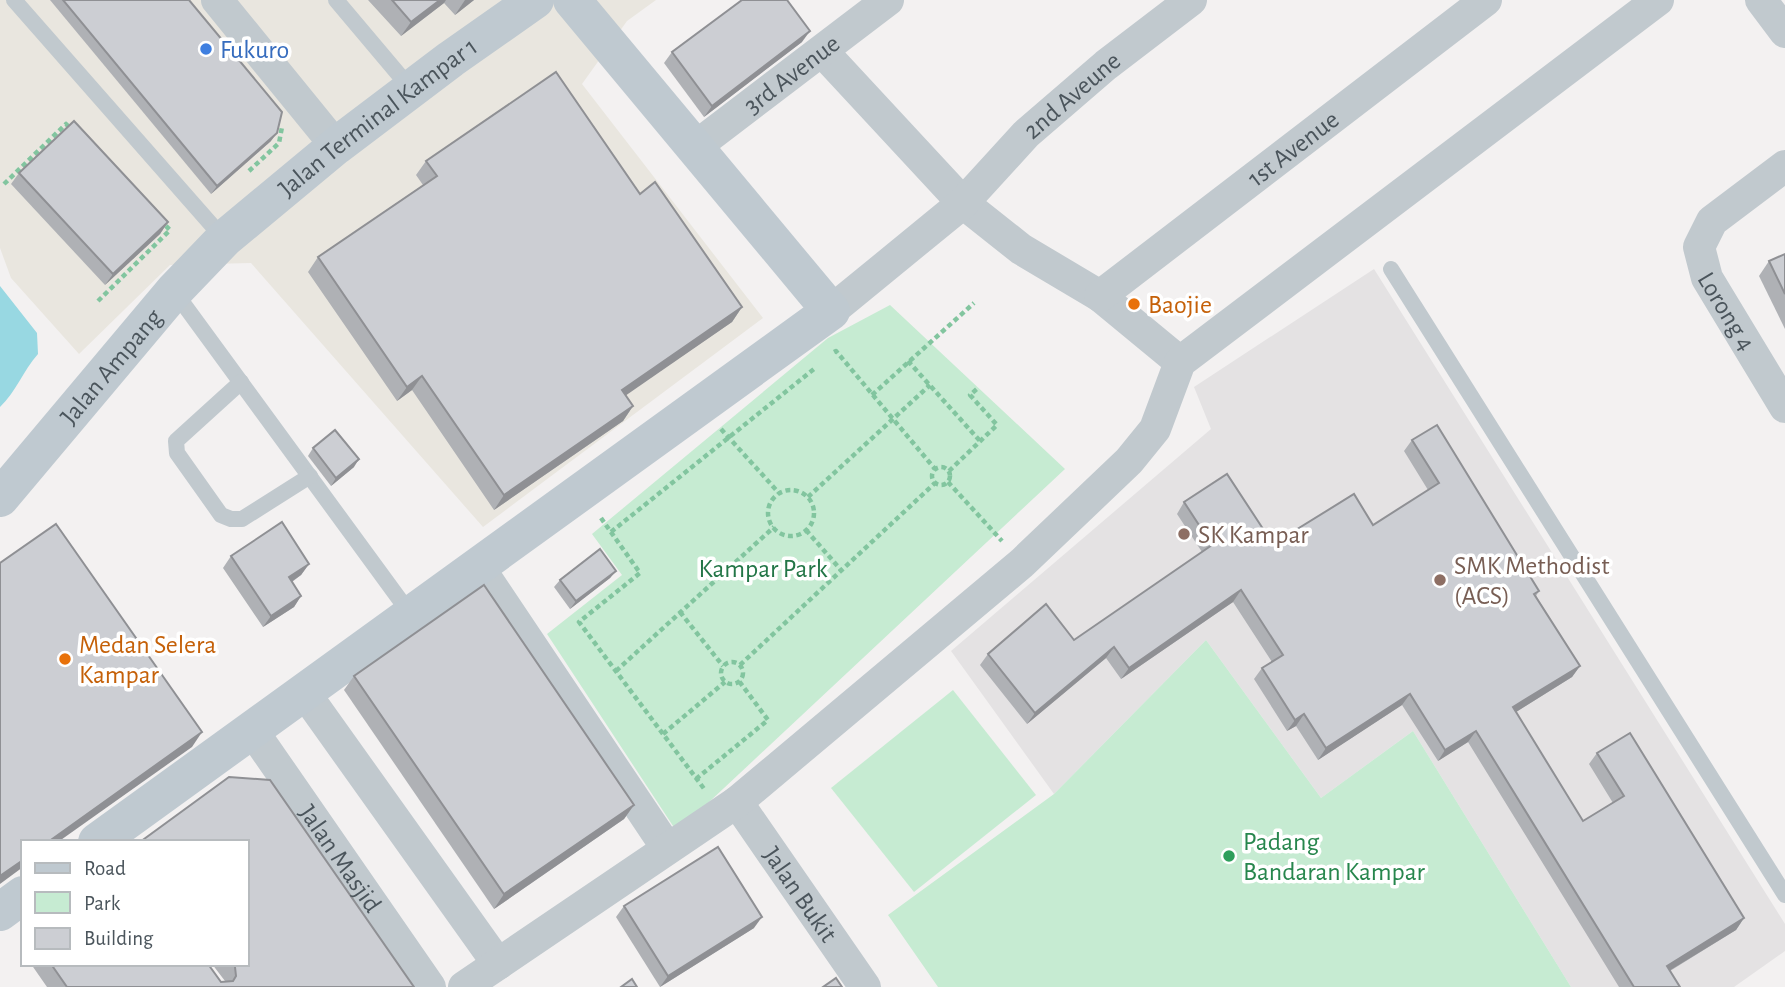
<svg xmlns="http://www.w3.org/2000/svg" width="1785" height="987" font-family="'Alegreya Sans',sans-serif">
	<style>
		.commercial { fill: #e9e6df }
		.education { fill: #e4e2e3 }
		.green { fill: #c6ebd2 }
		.water { fill: #98d8e2 }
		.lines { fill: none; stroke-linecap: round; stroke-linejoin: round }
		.path { stroke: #82c59f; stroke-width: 4.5; stroke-dasharray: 5 3.5; stroke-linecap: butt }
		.lane { stroke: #c1c9ce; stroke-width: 16 }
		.street { stroke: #c1c9ce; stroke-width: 32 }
		.secondary { stroke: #bfc9d0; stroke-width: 38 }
		.wall { fill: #afb1b5 }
		.shaded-wall { fill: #8f9094 }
		.building { fill: #ccced3; stroke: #8f9094; stroke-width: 2 }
		.shop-dot { fill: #3f7fe0; stroke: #fff; stroke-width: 2.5 }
		.food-dot { fill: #e8710a; stroke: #fff; stroke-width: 2.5 }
		.education-dot { fill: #8d6e63; stroke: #fff; stroke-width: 2.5 }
		.leisure-dot { fill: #2e9e5b; stroke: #fff; stroke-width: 2.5 }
		.labels { text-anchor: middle; stroke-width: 7; stroke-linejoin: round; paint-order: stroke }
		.shop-label { font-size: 26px; fill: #366cbe; stroke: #fff; text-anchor: start }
		.street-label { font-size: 26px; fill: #4b555c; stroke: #fff }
		.food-label { font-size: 26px; fill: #c56008; stroke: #fff; text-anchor: start }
		.education-label { font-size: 26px; fill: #785e54; stroke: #fff; text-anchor: start }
		.park-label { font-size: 26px; fill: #237647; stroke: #fff }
		.leisure-label { font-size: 26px; fill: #27864d; stroke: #fff; text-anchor: start }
	</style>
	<rect width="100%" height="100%" fill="#f3f1f1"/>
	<!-- commercial -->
	<polygon class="commercial" points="0,0 656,0 627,21 582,84 763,318 483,527 251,263 170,265 79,354 11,278 0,248"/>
	<!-- education -->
	<polygon class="education" points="1374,269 1785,924 1785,951 1734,987 1571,987 1413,731 1321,798 1206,640 1054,794 951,651 1211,429 1194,387"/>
	<!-- green -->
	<g class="green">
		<polygon points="890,305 1065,469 677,832 547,634 622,575 592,534 828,338"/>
		<polygon points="1206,640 1321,798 1413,731 1571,987 938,987 888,915 1054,794"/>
		<polygon points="953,690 1036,795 914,892 831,788"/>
	</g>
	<!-- water -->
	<path class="water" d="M0,286L37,333L38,354C23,371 16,392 0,407Z"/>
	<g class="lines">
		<!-- path -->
		<g class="path">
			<polyline points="249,171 279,143 282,127"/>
			<polyline points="4,184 66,124 71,129"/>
			<polyline points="98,301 170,230 163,223"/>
			<polyline points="834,352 836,351 935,469"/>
			<polyline points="908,361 980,441"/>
			<polyline points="872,395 974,303"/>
			<polyline points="721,429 779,493"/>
			<circle cx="941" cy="476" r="9"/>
			<polyline points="949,471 997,425 970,395 978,388"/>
			<polyline points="948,482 1002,541"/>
			<circle cx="791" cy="513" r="23"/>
			<polyline points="808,497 930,385"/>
			<polyline points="601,518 640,573 579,622 705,790"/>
			<polyline points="806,530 841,570"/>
			<polyline points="611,532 814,369"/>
			<polyline points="680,612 723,666"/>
			<circle cx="732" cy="673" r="11"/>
			<polyline points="740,665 935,483"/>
			<polyline points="616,671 774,527"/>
			<polyline points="663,734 725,682"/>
			<polyline points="696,779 768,720 739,681"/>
		</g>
		<!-- lane -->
		<g class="lane">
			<polyline points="14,0 224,239"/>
			<polyline points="336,0 411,89"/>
			<polyline points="1391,269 1785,895"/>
			<polyline points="174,291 411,615"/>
			<polyline points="241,382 176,441 177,453 221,515 231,519 242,519 310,476"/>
		</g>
		<!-- street -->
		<g class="street">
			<polyline points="217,0 336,146"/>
			<polyline points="1761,0 1785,32"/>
			<polyline points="822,51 963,203 1021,249 1100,296 1180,362"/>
			<path id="s1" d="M695,147L888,0"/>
			<path id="s2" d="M1785,166L1712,221L1699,247L1707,278L1785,407"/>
			<path id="s3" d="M1100,296L1486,0"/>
			<path id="s4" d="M831,311L963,203L1026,134L1106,65L1191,0"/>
			<polyline points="478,566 667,848"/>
			<polyline points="304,692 498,964"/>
			<path id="s5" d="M252,730L430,987"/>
			<path id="s6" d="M737,802L865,987"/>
			<polyline points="464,987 737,802 1022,563 1129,461 1155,429 1180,362 1658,0"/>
		</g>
		<!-- secondary -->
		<g class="secondary">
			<path id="s7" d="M0,498L174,291L224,239L336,146L451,59L535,0"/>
			<polyline points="97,842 831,311 572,0"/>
			<polyline points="0,912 23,895"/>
		</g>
	</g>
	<!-- wall -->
	<g class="wall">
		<polygon points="50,0 189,0 271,141 211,194"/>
		<polygon points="368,0 474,0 455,15 444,3 401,36"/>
		<polygon points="802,42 704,117 664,63 672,52"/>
		<polygon points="426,161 640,194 742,307 732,322 625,395 633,406 623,421 494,510 412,390 397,401 308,272 318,257 423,185 416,175"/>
		<polygon points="19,173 168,222 160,234 105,285 11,184"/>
		<polygon points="1785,254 1785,329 1759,276 1769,261"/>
		<polygon points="1412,440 1539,591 1536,596 1580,666 1572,677 1516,712 1583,821 1613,803 1589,764 1597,753 1744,918 1736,930 1670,971 1680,987 1619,987 1468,742 1438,761 1402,705 1318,760 1296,726 1287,731 1254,679 1262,668 1272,662 1233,602 1121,679 1106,658 1027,724 980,665 988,654 1074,640 1202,552 1177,514 1184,502 1273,544 1373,525 1428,490 1404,451"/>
		<polygon points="313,448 354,467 331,486 308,456"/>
		<polygon points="231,556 309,564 301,575 292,582 301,596 294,607 263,627 223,568"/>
		<polygon points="616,571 610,578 570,609 554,587 560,580"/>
		<polygon points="354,676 634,805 624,819 494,909 344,690"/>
		<polygon points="624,906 754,928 660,987 616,917"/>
		<polygon points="31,964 208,964 221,982 225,981 212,964 247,964 414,987 47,987"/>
	</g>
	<!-- shaded-wall -->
	<g class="shaded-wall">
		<polygon points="440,0 446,0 444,3 401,36 411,22"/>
		<polygon points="465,0 474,0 455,15"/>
		<polygon points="810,31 802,42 704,117 712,106"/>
		<polygon points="277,133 271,141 211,194 217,186"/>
		<polygon points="168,222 160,234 105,285 113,274"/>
		<polygon points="742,307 732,322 612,405 622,390"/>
		<polygon points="422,376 412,390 397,401 407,387"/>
		<polygon points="633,406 623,421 494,510 504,495"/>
		<polygon points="359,459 354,467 331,486 336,478"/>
		<polygon points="309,564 301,575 281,589 289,577"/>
		<polygon points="616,571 610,578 570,609 576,601"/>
		<polygon points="1241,590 1233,602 1121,679 1129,668"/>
		<polygon points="301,596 294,607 263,627 271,616"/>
		<polygon points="1114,647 1106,658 1027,724 1035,713"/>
		<polygon points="1580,666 1572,677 1505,719 1513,707"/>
		<polygon points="1410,694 1402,705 1318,760 1326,748"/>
		<polygon points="1304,714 1296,726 1287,731 1295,720"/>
		<polygon points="1476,731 1468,742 1438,761 1445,750"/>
		<polygon points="202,732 192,747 58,842 48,842"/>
		<polygon points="634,805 624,819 494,909 504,894"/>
		<polygon points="23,860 23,867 0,884 0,876"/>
		<polygon points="762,917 754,928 660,987 668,976"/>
		<polygon points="1744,918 1736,930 1659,977 1667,966"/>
	</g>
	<!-- building -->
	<g class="building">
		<polygon points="63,0 189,0 282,112 277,133 217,186"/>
		<polygon points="392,0 440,0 411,22"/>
		<polygon points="742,0 787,0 810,31 712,106 672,52"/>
		<polygon points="556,72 640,194 655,182 742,307 622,390 633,406 504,495 422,376 407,387 318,257 437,176 426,161"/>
		<polygon points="74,121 168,222 113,274 19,173"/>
		<polygon points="1785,254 1785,294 1769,261"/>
		<polygon points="1437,425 1539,591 1534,594 1580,666 1513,707 1583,821 1624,796 1597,753 1630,733 1744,918 1667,966 1680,987 1634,987 1476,731 1445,750 1410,694 1326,748 1304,714 1295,720 1262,668 1283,655 1241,590 1129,668 1114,647 1035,713 988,654 1046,604 1074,640 1212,545 1184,502 1227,474 1273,544 1354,494 1373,525 1439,483 1412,440"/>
		<polygon points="335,430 359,459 336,478 313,448"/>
		<polygon points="282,522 309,564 289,577 301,596 271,616 231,556"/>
		<polygon points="56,524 202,732 48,842 23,842 23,860 0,876 0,563"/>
		<polygon points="600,549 616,571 576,601 560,580"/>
		<polygon points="484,585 634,805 504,894 354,676"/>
		<polygon points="229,777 270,780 414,987 67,987 51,964 208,964 221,982 233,981 236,976 235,967 233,964 247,964 247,842 140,842"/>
		<polygon points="718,847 762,917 668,976 624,906"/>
		<polygon points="836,978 842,987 823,987"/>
		<polygon points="632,979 637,987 621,987"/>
	</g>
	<!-- markers -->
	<circle class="shop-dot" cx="206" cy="49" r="7"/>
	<g class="food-dot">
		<circle cx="1134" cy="304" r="7"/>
		<circle cx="65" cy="659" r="7"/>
	</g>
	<g class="education-dot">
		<circle cx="1184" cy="534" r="7"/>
		<circle cx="1440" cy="580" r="7"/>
	</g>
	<circle class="leisure-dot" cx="1229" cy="856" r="7"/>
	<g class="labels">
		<!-- shop labels -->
		<g class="shop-label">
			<text x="220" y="58">Fukuro</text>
		</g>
		<!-- street labels -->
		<g class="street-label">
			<text dy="9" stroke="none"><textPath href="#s1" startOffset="121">3rd Avenue</textPath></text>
			<text dy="9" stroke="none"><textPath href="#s4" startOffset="324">2nd Aveune</textPath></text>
			<text dy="9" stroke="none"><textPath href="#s7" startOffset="539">Jalan Terminal Kampar 1</textPath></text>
			<text dy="9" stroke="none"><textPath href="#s3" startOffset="243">1st Avenue</textPath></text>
			<text dy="9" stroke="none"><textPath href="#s2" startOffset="191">Lorong 4</textPath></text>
			<text dy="9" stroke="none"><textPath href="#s7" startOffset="172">Jalan Ampang</textPath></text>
			<text dy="9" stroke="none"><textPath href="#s5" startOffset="156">Jalan Masjid</textPath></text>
			<text dy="9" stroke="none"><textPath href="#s6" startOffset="112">Jalan Bukit</textPath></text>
		</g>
		<!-- food labels -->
		<g class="food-label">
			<text x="1148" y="313">Baojie</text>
			<text x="79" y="653">Medan Selera<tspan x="79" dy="30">Kampar</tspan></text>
		</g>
		<!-- education labels -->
		<g class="education-label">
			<text x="1198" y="543">SK Kampar</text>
			<text x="1454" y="574">SMK Methodist<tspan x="1454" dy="30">(ACS)</tspan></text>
		</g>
		<!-- park labels -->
		<g class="park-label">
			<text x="763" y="577">Kampar Park</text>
		</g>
		<!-- leisure labels -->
		<g class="leisure-label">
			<text x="1243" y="850">Padang<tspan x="1243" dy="30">Bandaran Kampar</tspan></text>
		</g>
	</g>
	<!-- legend -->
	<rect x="21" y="840" width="228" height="126" fill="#ffffff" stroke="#b7bbbe" stroke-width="2"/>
	<rect x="35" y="863" width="35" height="10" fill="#bfc9d0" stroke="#b7bbbe" stroke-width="2"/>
	<text x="84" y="875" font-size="21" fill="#4b555c">Road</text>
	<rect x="35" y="892" width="35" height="21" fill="#c6ebd2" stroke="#b7bbbe" stroke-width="2"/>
	<text x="84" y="910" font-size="21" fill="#4b555c">Park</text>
	<rect x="35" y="928" width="35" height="21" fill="#ccced3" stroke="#b7bbbe" stroke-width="2"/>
	<text x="84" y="945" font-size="21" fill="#4b555c">Building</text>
</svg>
